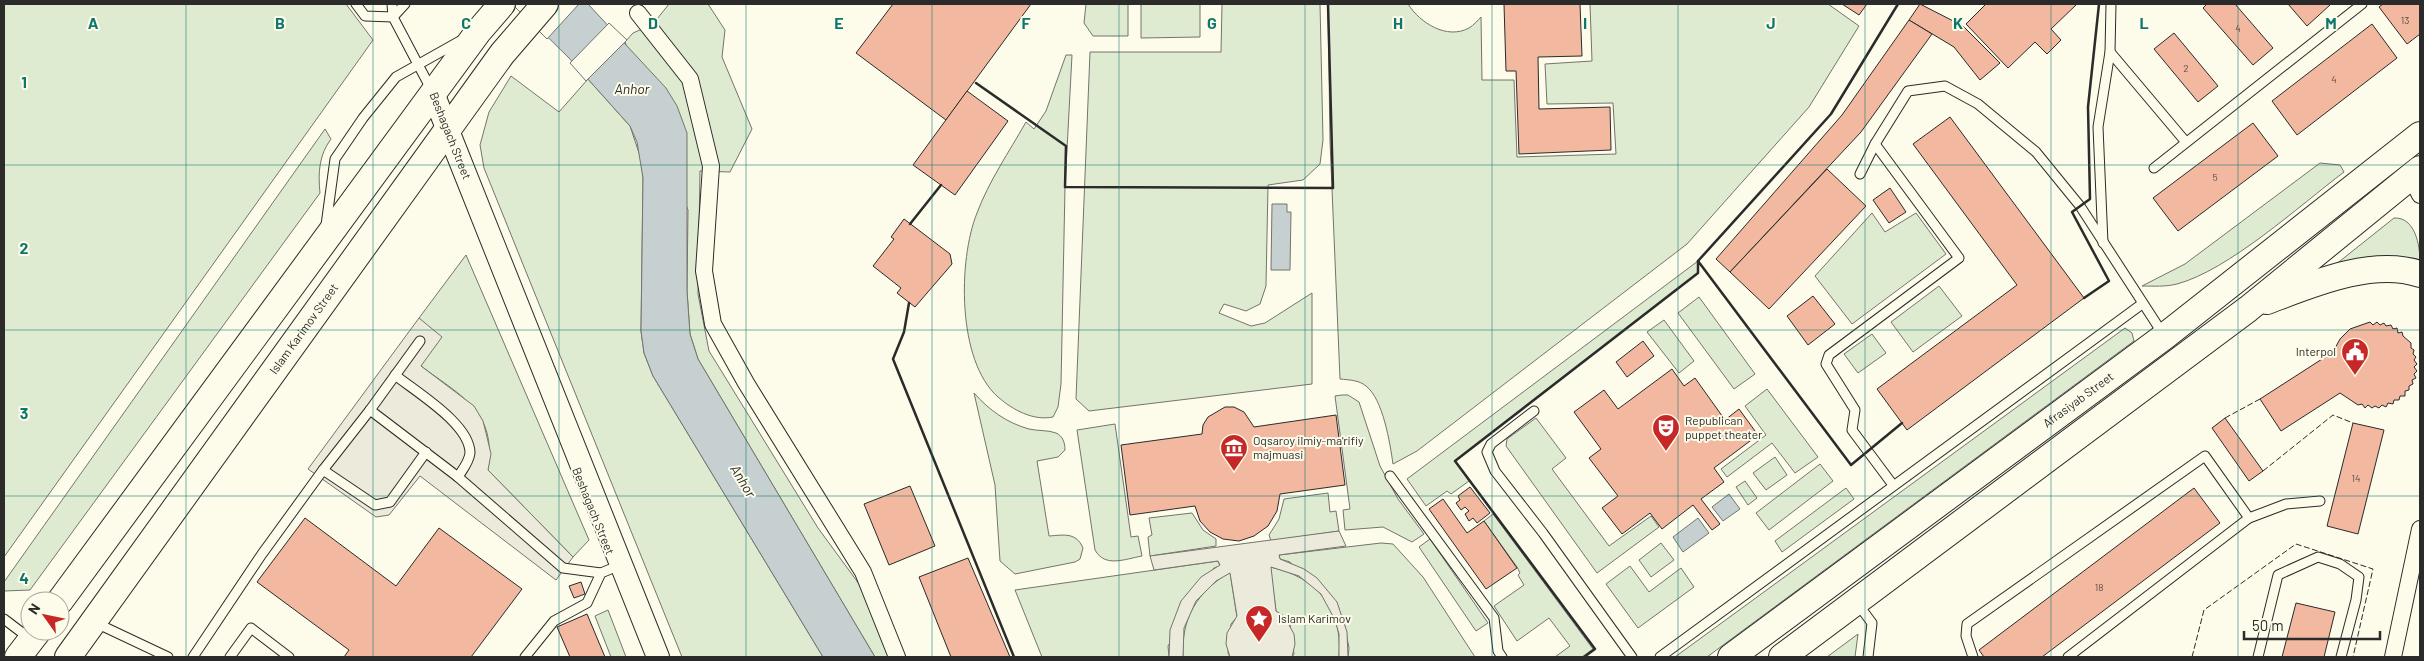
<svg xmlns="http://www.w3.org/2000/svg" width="2424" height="661" font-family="Barlow,sans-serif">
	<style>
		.green { fill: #deebd1; stroke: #74746e }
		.parking { fill: #eceadb; stroke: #74746e }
		.water { fill: #c7d0d0; stroke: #74746e }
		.pier { fill: #fdfbea; stroke: #74746e }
		.building { fill: #f2b8a0; stroke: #2b2b2b }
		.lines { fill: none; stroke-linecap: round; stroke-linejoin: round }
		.lane-casing { stroke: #2b2b2b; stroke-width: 11 }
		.street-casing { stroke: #2b2b2b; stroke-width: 18 }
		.secondary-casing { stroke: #2b2b2b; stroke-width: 24 }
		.primary-casing { stroke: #2b2b2b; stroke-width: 28 }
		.lane { stroke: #fdfbea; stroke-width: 9 }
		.street { stroke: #fdfbea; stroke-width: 16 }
		.secondary { stroke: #fdfbea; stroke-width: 22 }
		.primary { stroke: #fdfbea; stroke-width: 26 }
		.fence { stroke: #2b2b2b; stroke-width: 1; stroke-dasharray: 6 2.5; stroke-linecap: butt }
		.wall { stroke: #2b2b2b; stroke-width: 2.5 }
		.grid { fill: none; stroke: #0f766e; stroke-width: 1; stroke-opacity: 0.55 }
		.labels { text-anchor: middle; stroke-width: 4; stroke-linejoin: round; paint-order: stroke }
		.number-label { font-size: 10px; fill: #5d4e48 }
		.street-label { font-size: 12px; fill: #2b2b2b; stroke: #fdfbea }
		.poi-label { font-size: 12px; fill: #2b2b2b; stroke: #fdfbea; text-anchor: start }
		.water-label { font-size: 14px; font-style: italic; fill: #2b2b2b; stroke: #fdfbea }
		.grid-label { font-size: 16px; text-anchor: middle; font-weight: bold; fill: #0f766e; stroke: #fdfbea; stroke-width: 4; stroke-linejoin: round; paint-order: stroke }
	</style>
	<rect width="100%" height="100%" fill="#fdfbea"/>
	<!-- green -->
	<g class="green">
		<polygon points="4,4 346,4 373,40 4,557"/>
		<polygon points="669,4 708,4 725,30 722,57 752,129 730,172 700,171 698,294 709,351 818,528 895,633 906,657 875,657 698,359 690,334 687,291 688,210 625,42 633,33 653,24"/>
		<polygon points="1086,4 1128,4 1128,36 1093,36 1084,23"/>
		<polygon points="1141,4 1200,4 1200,37 1141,38"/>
		<polygon points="1222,4 1320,4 1323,140 1320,164 1303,180 1268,185 1266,286 1260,304 1246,311 1224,304 1219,313 1251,326 1265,323 1312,293 1312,384 1089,411 1076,399 1090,52 1221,52"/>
		<path d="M1328,4H1408C1420,23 1447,40 1469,28C1474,25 1478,20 1481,17L1482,80H1514L1517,157L1616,154L1613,103L1547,104L1545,64L1592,61L1590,4H1828L1859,26L1809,107L1687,244L1417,451L1393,464C1390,443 1383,399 1366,386C1359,380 1349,380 1340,379L1330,141Z"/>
		<path d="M1066,55H1072L1065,187L1061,384L1058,407L1053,417C1033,421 1013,410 998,397C957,361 958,260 977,213C989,181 1009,152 1026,122L1034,129L1046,111Z"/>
		<polygon points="511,76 559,112 588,79 630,126 641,159 643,178 641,331 644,353 653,376 823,657 682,657 484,168 480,145 489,112"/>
		<path d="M325,129L331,139C319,155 318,173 320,193L30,590L4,591V582Z"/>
		<path d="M2320,163L2340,165L2344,172C2299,206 2229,270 2177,284C2165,287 2154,286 2142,286L2185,264Z"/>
		<polygon points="1872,213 1885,232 1916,213 1946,254 1852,324 1815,276"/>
		<path d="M2394,218C2415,217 2420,245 2420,262L2325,273Z"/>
		<path d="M466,255L589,540L573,557L488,470C497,411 462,397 421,366L419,318Z"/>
		<polygon points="1698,261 1698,273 1455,461 1469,481 1451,494 1447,491 1426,506 1407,479"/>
		<polygon points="1939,286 1962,316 1913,352 1891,322"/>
		<polygon points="1699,297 1755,374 1734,389 1678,313"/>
		<polygon points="1664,320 1694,361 1679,373 1647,332"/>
		<polygon points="2125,328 2132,333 2134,341 1707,657 1675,657"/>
		<polygon points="1872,334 1886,353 1858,373 1844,354"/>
		<polygon points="1767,389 1818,457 1795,473 1772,443 1727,477 1721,469 1766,435 1745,406"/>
		<path d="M974,393C989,410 1007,423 1029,429C1037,431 1049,430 1056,433C1063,436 1065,443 1065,450L1058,457L1037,461L1049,536C1064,535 1076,532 1083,548L1080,559L1075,562L1015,574L1000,561L995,485Z"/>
		<polygon points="1342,395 1348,395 1359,402 1380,466 1398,499 1424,534 1412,542 1383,527 1345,530 1343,510 1350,509 1335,396"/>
		<polygon points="1536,418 1566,458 1552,469 1609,546 1651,516 1659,527 1597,573 1506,446 1507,439"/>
		<path d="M1115,424L1131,537L1138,536L1142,556C1125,559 1105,568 1095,550L1077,430Z"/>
		<polygon points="1775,457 1787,475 1766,490 1753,473"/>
		<polygon points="1820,464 1833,481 1769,530 1756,513"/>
		<polygon points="1745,481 1757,498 1748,505 1736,487"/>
		<polygon points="1846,488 1854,499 1782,552 1775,541"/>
		<polygon points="1328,493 1330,512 1336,511 1339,531 1271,541 1269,535 1279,519 1284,499"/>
		<polygon points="1192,513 1203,530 1216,539 1216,546 1150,556 1148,537 1152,535 1149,518"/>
		<polygon points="1493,514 1593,649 1582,657 1555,657 1570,646 1549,618 1517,641 1494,606 1524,585 1518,575 1520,573 1517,567 1484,521"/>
		<polygon points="1430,539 1488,623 1476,631 1419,547"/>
		<polygon points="1381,543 1393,544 1423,577 1475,657 1348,657 1349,648 1343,617 1290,562 1280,559 1279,555"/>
		<polygon points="1661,543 1674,560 1651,577 1639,560"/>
		<polygon points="1218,561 1220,566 1214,568 1168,646 1169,657 1042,657 1015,590"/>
		<polygon points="1630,566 1649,592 1681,568 1694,587 1638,628 1606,584"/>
		<path d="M1270,567C1317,577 1343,608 1339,657H1292L1294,654L1290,624L1276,611Z"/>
		<path d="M1230,572L1237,617L1231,624L1228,653L1230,657H1183C1181,618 1197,592 1230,572Z"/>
		<polygon points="608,610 626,657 611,657 595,616"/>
		<polygon points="1858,634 1855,657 1827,657"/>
	</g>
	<!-- parking -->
	<g class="parking">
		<polygon points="419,318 442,337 421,366 474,406 483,421 487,437 491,454 488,470 573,557 556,580 420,476 389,515 376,517 308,469"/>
		<polygon points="1339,531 1346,546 1279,555 1280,559 1304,569 1317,578 1337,602 1347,632 1348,657 1339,657 1339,634 1335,620 1321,594 1299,576 1271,567 1276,611 1284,616 1294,634 1295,644 1292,657 1230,657 1226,644 1227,633 1237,616 1230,573 1216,581 1196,601 1184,628 1183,657 1169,657 1170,630 1181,601 1201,577 1220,565 1218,561 1154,570 1150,556"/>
	</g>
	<!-- water -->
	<g class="water">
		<polygon points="514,4 588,4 666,88 677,106 687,133 687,291 690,334 698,359 875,657 823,657 653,376 644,353 641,331 643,178 637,142 630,126 569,58"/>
		<polygon points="1272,204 1287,204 1287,212 1291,212 1290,270 1271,270"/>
		<polygon points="1729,494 1740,509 1723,521 1712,507"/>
		<polygon points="1698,518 1709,533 1683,552 1673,537"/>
	</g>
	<!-- pier -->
	<g class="pier">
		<polygon points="512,4 579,4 547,39"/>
		<polygon points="609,23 627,40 586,81 570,63"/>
	</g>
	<!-- building -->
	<g class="building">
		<polygon points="893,4 1031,4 946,120 856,53"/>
		<polygon points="1504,4 1580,4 1582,56 1538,57 1539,109 1610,107 1611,150 1519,154 1516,71 1506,71"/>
		<polygon points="1842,4 1867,4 1859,15"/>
		<polygon points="1920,4 1963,26 2000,63 1980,80 1954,47 1909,20"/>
		<polygon points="1986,4 2077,4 2051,29 2061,40 2047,54 2035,42 2008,68 1966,24"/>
		<polygon points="2207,4 2235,4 2273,48 2253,65 2203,8"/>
		<polygon points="2288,4 2329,4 2330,5 2307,26"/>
		<polygon points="2383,4 2420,4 2420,34 2407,44 2379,7"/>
		<polygon points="1909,20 1932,34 1861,132 1730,272 1716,259 1842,115"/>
		<polygon points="2372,24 2397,58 2297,135 2272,101"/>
		<polygon points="2174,33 2218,86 2198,102 2154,49"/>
		<polygon points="967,91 1008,121 955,195 913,165"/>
		<polygon points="1950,117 2084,298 1907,430 1877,389 2017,285 1913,144"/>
		<polygon points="2253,123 2278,156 2178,231 2153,198"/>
		<polygon points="1827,169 1866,206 1769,309 1730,272"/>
		<polygon points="1890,188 1906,212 1889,223 1873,200"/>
		<polygon points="904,219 950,254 952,264 915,307 897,293 901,288 873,266 894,239 891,237"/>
		<polygon points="1813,296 1835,324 1808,345 1787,316"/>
		<polygon points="2370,322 2373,325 2377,322 2380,325 2384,323 2386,326 2391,325 2393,329 2397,328 2398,333 2402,332 2403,336 2411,343 2411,348 2414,350 2413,354 2416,357 2414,360 2417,364 2414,367 2417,371 2414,374 2416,378 2412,380 2413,384 2409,386 2409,390 2405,391 2405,396 2400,396 2399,400 2394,400 2393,404 2388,403 2386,407 2382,405 2379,408 2375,406 2372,408 2368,405 2365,408 2362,404 2358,405 2340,393 2281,431 2260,399 2333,352 2340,339 2350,329"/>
		<polygon points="1643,341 1654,356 1627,377 1616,362"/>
		<polygon points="1672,369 1684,386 1695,378 1725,420 1739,409 1758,435 1714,468 1724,482 1701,499 1720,524 1712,530 1693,505 1662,529 1650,513 1622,534 1602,508 1618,496 1589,458 1601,449 1574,412 1604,390 1618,409"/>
		<polygon points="1225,407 1234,407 1244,412 1254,427 1336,415 1345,485 1280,494 1277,511 1268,526 1254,536 1239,541 1223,539 1210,532 1200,521 1195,506 1130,515 1121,445 1202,434 1203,425 1208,417"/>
		<polygon points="2225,418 2263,471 2249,481 2212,428"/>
		<polygon points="2353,423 2384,430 2358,534 2327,526"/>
		<polygon points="910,486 935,546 889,565 864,504"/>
		<polygon points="1470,487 1490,513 1477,523 1473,518 1469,521 1465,514 1469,511 1465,507 1461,510 1456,503 1460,500 1458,496"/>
		<polygon points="2194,488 2220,523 2042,657 1984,657 1979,650"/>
		<polygon points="1443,499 1467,533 1484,521 1517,568 1486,589 1429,509"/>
		<polygon points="305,518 396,586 439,528 522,589 471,657 344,657 349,650 257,582"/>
		<polygon points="968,558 1010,657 951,657 919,577"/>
		<polygon points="581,582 585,594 574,598 569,586"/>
		<polygon points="2296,603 2335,612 2324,657 2282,657"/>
		<polygon points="587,614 605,657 570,657 557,627"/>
	</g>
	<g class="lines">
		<defs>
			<g id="lane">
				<polyline points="356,4 365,16 393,17 405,4"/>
				<polyline points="392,4 393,17 431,89"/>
				<polyline points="2110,52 2185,141"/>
				<polyline points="1875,144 1959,258 1829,355 1826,364 1855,410 1852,430 1893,485"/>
				<polyline points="2154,168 2362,4"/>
				<polyline points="1860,174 1875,144 1908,91 1945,86 1978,104 2036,152 2080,206 2163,334"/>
				<polyline points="326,225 335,159 363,118 396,77 460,41"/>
				<polyline points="2103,243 2098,127 2110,52 2111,4"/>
				<polyline points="420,341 370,410 458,477 563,568 601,573"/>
				<path d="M395,375C416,392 470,424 470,453C469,462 463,469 458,477"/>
				<polyline points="1534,411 1491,444 1487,452 1495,471 1543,533 1632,657"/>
				<polyline points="323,470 370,410"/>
				<polyline points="1390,476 1494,618 1498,651 1502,657"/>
				<polyline points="2249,518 2286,504 2320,501"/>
				<polyline points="1857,603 1872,623 1868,657"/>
				<polyline points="4,619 29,638"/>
				<polyline points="96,623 168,657"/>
				<polyline points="193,657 262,554 323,470 375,505 390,502 426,452"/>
				<polyline points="230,657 251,628 289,657"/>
				<polyline points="525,657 554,621 587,603 601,573 620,565"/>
				<polyline points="1660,657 2142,304"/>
				<polyline points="1973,657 1966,636 1967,624 2205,456 2249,518 2068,657"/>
				<polyline points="2258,657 2278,575 2318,557 2340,564 2359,577 2356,600 2341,657"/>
			</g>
			<g id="street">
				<polyline points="638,13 690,79 711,166 704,271 713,324 746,383 863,572 897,657"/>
				<polyline points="2411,177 2420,195"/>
				<polyline points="2393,657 2420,529"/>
			</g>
			<g id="secondary">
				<path id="s1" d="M433,93L658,657"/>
			</g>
			<g id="primary">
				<path d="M2267,301C2312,284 2372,258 2420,274"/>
				<polyline points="60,601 478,32 502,4"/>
				<polyline points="18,657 38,631"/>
				<path id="s2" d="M68,657L502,54L545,4"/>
				<path id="s3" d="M1731,657L2165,336L2420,135"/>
				<polyline points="1782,657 2248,309 2420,169"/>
			</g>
		</defs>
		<!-- lane casing -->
		<use href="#lane" class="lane-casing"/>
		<!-- street casing -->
		<use href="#street" class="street-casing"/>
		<!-- secondary casing -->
		<use href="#secondary" class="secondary-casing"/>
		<!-- primary casing -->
		<use href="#primary" class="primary-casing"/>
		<!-- lane -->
		<use href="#lane" class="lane"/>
		<!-- street -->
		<use href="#street" class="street"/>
		<!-- secondary -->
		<use href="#secondary" class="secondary"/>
		<!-- primary -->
		<use href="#primary" class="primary"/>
		<!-- fence -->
		<g class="fence">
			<polyline points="2225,418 2260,399"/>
			<polyline points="2263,471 2333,415 2353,423"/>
			<polyline points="2192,657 2204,610 2296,544 2373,569 2353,657"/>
		</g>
		<!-- wall -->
		<g class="wall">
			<polyline points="976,83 1066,146 1065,187 1333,188 1328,4"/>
			<polyline points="910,224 941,185"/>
			<polyline points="1698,261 1831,114 1898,4"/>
			<polyline points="2084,298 2109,281 2072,212 2090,199 2088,107 2099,4"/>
			<polyline points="909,303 904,332 893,359 1014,657"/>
			<polyline points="1584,657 1595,649 1455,461 1698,273 1698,261 1851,465 1902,423"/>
		</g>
	</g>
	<!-- grid -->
	<path class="grid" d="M186,4V657M373,4V657M559,4V657M746,4V657M932,4V657M1119,4V657M1305,4V657M1492,4V657M1678,4V657M1865,4V657M2051,4V657M2238,4V657M4,165H2420M4,330H2420M4,496H2420"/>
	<!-- icons -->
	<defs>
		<symbol id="civic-pin" viewBox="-11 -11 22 30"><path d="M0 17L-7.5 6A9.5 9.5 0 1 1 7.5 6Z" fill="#c62828" stroke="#fdfbea"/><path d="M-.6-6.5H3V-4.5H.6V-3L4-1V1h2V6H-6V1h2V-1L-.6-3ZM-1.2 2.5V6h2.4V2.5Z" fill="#fff"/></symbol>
		<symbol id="theatre-pin" viewBox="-11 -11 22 30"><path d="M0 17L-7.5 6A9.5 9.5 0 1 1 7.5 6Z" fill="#c62828" stroke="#fdfbea"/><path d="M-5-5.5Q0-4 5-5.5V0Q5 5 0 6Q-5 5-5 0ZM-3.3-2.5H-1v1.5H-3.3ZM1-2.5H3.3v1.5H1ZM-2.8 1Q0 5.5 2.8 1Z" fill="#fff"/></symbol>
		<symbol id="museum-pin" viewBox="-11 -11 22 30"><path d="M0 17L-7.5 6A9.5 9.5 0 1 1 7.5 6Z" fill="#c62828" stroke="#fdfbea"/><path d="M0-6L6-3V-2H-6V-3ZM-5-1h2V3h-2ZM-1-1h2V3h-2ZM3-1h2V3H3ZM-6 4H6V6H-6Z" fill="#fff"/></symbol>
		<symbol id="sight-pin" viewBox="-11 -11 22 30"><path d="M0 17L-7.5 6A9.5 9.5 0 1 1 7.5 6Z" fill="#c62828" stroke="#fdfbea"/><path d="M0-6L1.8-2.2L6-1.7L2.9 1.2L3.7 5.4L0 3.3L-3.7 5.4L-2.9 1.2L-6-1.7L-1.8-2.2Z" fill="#fff"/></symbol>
	</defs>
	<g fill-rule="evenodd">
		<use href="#civic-pin" x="2339" y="336" width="32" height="43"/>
		<use href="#theatre-pin" x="1650" y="412" width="32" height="43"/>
		<use href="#museum-pin" x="1218" y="432" width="32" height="43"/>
		<use href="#sight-pin" x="1243" y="603" width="32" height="43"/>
	</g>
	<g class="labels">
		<!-- number labels -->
		<g class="number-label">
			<text x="2405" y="24">13</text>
			<text x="2238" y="32">4</text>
			<text x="2186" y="72">2</text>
			<text x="2334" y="83">4</text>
			<text x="2215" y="181">5</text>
			<text x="2356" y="482">14</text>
			<text x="2099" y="591">18</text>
		</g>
		<!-- street labels -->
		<g class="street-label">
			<text dy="4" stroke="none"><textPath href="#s1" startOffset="46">Beshagach Street</textPath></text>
			<text dy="4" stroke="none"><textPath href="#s2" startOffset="404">Islam Karimov Street</textPath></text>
			<text dy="4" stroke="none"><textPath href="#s3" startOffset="432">Afrasiyab Street</textPath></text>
			<text transform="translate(593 511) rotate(68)" y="4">Beshagach Street</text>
		</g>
		<!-- poi labels -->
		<g class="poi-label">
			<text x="2336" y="356" text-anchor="end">Interpol</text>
			<text x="1685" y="425">Republican<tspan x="1685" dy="14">puppet theater</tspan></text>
			<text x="1253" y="445">Oqsaroy ilmiy-ma'rifiy<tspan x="1253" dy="14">majmuasi</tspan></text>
			<text x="1278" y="623">Islam Karimov</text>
		</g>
		<!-- water labels -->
		<g class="water-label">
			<text x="632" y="94">Anhor</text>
			<text transform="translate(743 481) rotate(59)" y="5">Anhor</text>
		</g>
	</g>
	<g class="grid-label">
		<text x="93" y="29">A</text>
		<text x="280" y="29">B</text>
		<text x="466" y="29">C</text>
		<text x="653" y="29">D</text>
		<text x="839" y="29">E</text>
		<text x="1026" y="29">F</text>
		<text x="1212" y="29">G</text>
		<text x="1398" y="29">H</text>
		<text x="1585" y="29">I</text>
		<text x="1771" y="29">J</text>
		<text x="1958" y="29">K</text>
		<text x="2144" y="29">L</text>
		<text x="2331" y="29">M</text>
		<text x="24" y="88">1</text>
		<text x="24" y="254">2</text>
		<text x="24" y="419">3</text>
		<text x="24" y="584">4</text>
	</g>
	<!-- border -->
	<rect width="2424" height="661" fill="none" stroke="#2b2b2b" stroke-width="10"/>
	<!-- north arrow -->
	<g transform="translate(45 616) rotate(303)"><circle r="24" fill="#fdfbea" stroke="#a9a89e"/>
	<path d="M0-4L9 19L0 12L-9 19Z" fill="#c62828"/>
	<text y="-8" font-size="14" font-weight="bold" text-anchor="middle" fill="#2b2b2b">N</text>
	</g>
	<!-- scale -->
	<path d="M2244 631v8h136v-8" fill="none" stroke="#2b2b2b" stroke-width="2.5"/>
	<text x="2252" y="631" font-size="15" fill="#2b2b2b" stroke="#fdfbea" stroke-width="4" paint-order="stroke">50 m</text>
</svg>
